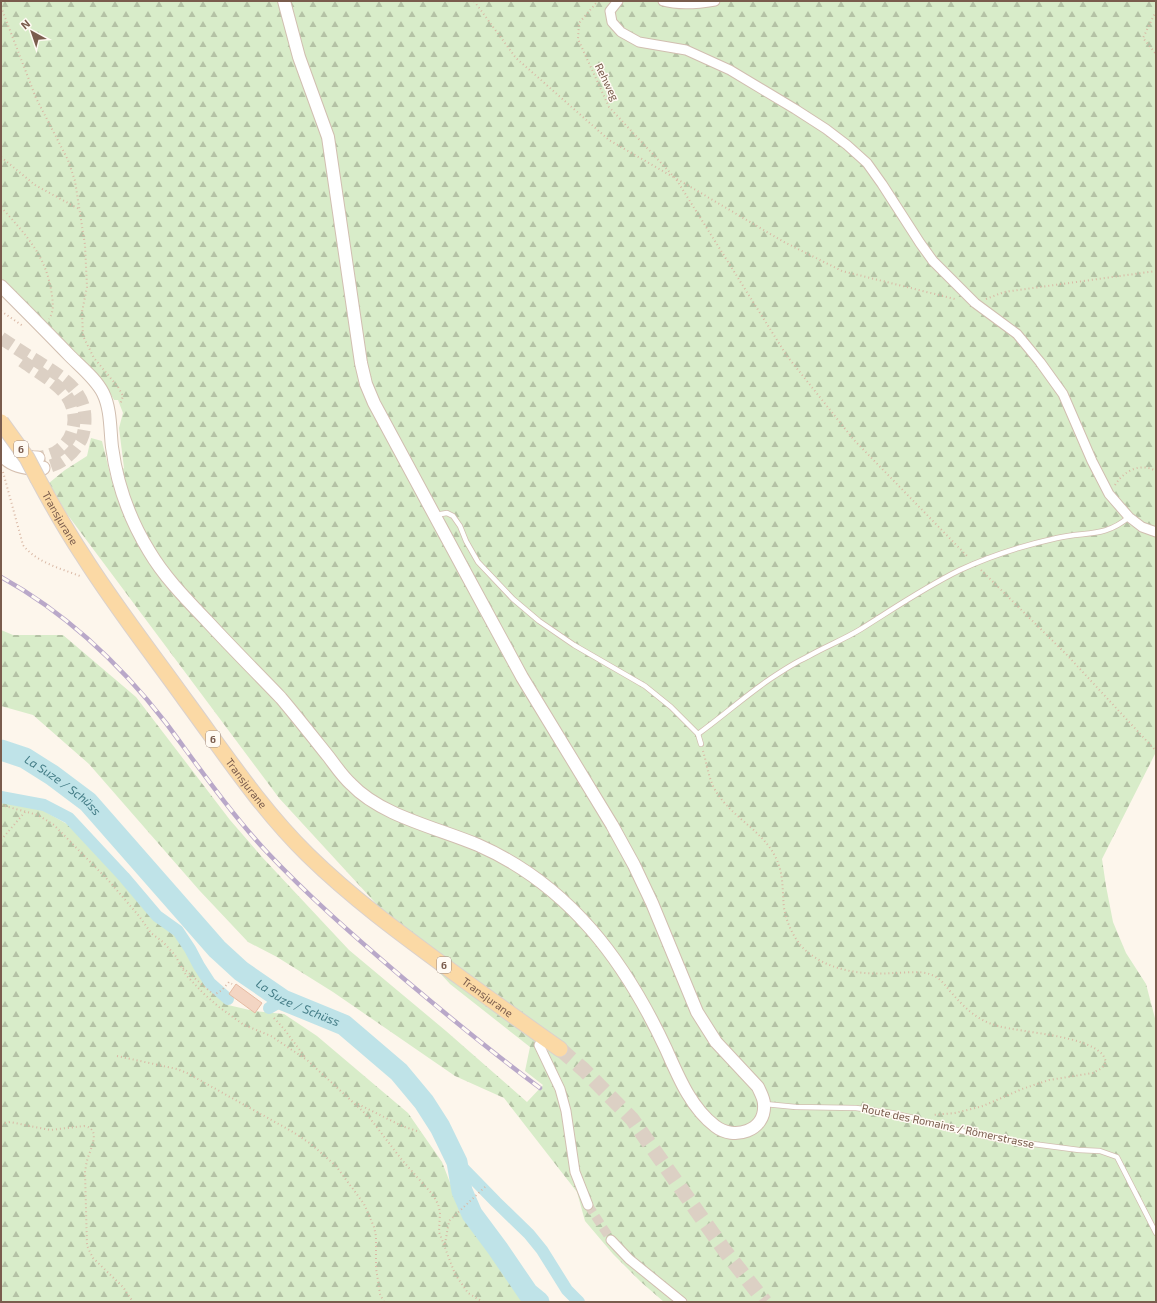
<svg xmlns="http://www.w3.org/2000/svg" width="1157" height="1303" font-family="'Exo 2',sans-serif">
	<style>
		.forest { fill: url(#forest-firs) }
		.lines { fill: none; stroke-linecap: round; stroke-linejoin: round }
		.canal { stroke: #bfe3e8; stroke-width: 12 }
		.river { stroke: #bfe3e8; stroke-width: 21 }
		.building { fill: #f3d5c3; stroke: #e6bba3 }
		.minor-tunnel { stroke: #dcd0c4; stroke-width: 9; stroke-dasharray: 9 4.5; stroke-linecap: butt }
		.secondary-tunnel { stroke: #dcd0c4; stroke-width: 13; stroke-dasharray: 13 6; stroke-linecap: butt }
		.primary-tunnel { stroke: #dcd0c4; stroke-width: 15; stroke-dasharray: 15 8; stroke-linecap: butt }
		.service-casing { stroke: #d1beb0; stroke-width: 6 }
		.minor-casing { stroke: #d1beb0; stroke-width: 11 }
		.tertiary-casing { stroke: #d1beb0; stroke-width: 14 }
		.secondary-casing { stroke: #d6c0b0; stroke-width: 15 }
		.primary-casing { stroke: #dad1cd; stroke-width: 17 }
		.path { stroke: #d9b8a5; stroke-width: 2; stroke-dasharray: 1 3; stroke-linecap: butt }
		.service { stroke: #fff; stroke-width: 4.5 }
		.minor { stroke: #fff; stroke-width: 9 }
		.tertiary { stroke: #fff; stroke-width: 12 }
		.secondary { stroke: #fff; stroke-width: 13 }
		.primary { stroke: #fbd9a5; stroke-width: 15 }
		.rail-casing { stroke: #b9a8c9; stroke-width: 4.5 }
		.rail { stroke: #fffaf3; stroke-width: 3; stroke-dasharray: 9; stroke-linecap: butt }
		.primary-bridge-casing { stroke: #dad1cd; stroke-width: 17; stroke-linecap: butt }
		.primary-bridge { stroke: #fbd9a5; stroke-width: 15 }
		.labels { text-anchor: middle; stroke-width: 3; stroke-linejoin: round; paint-order: stroke }
		.shield { fill: #fffaf3; stroke: #a28b7f; stroke-width: 1 }
		.shield-label { font-size: 10px; font-weight: bold; fill: #7a5c4d }
		.street-label { font-size: 11px; fill: #7a5c4d; stroke: #fffaf3 }
		.water-label { font-size: 12px; font-style: italic; fill: #437c86; stroke: #fffaf3 }
	</style>
	<defs>
		<pattern id="forest-firs" width="22" height="20" patternUnits="userSpaceOnUse"><rect width="22" height="20" fill="#d8ecc9"/><path d="M5 1l3.5 6h-7zM16 11l3.5 6h-7z" fill="#b4c2a5"/></pattern>
	</defs>
	<rect width="100%" height="100%" fill="#fdf6ec"/>
	<!-- forest -->
	<g class="forest">
		<polygon points="1,1 1156,1 1156,752 1102,859 1106,886 1113,922 1126,953 1146,984 1156,1022 1156,1302 664,1302 641,1282 613,1254 585,1221 577,1192 504,1098 455,1076 333,992 277,957 248,942 199,890 89,764 33,715 1,706 1,630 13,635 63,635 136,697 230,820 262,857 349,950 446,1031 527,1102 543,1085 525,1071 530,1047 450,984 279,798 67,514 49,483 65,470 87,456 91,438 102,441 111,478 124,468 119,428 123,413 118,400 114,400 103,381 50,326 1,278"/>
		<polygon points="1,799 28,802 74,828 97,847 178,933 203,981 228,1005 254,1011 284,1014 317,1036 408,1113 442,1162 456,1198 480,1240 523,1302 1,1302"/>
	</g>
	<g class="lines">
		<!-- canal -->
		<g class="canal">
			<polyline points="1,797 44,805 69,818 124,877 157,916 178,931 190,949 199,966 210,983 228,999"/>
			<polyline points="269,1008 283,1000"/>
			<polyline points="457,1162 496,1202 529,1234 542,1250 567,1290 579,1302"/>
		</g>
		<!-- river -->
		<path class="river" id="s1" d="M1,750L25,758L52,775L88,802L217,949L241,971L283,1000L344,1025L399,1072L424,1102L440,1127L457,1162L462,1191L472,1214L498,1249L528,1293L539,1302"/>
	</g>
	<!-- building -->
	<polygon class="building" points="236,984 262,1003 255,1013 229,994"/>
	<g class="lines">
		<!-- minor-tunnel -->
		<polyline class="minor-tunnel" points="588,1205 611,1240"/>
		<!-- secondary-tunnel -->
		<g class="secondary-tunnel">
			<path d="M1,338C13,346 25,354 37,361C60,376 85,389 85,419C85,427 84,434 81,440C72,455 60,465 43,468"/>
			<path d="M22,361C35,370 57,383 66,395C79,412 76,438 59,450C53,455 45,456 38,458"/>
		</g>
		<!-- primary-tunnel -->
		<polyline class="primary-tunnel" points="560,1049 584,1070 632,1119 725,1251 765,1302"/>
		<defs>
			<g id="service">
				<path d="M435,515L447,513L453,516L460,526L466,541L478,562L513,599L539,621L574,645L645,686L671,707L698,734C723,716 745,696 770,679C782,671 794,663 807,657C824,647 843,640 861,629C893,609 925,587 960,570C990,556 1025,545 1057,538C1086,531 1104,538 1129,517"/>
				<polyline points="698,734 701,744"/>
				<polyline points="765,1104 796,1107 856,1108 892,1113 914,1118 943,1127 1002,1140 1079,1150 1100,1151 1117,1157 1156,1233"/>
			</g>
			<g id="minor">
				<polyline points="618,1 610,11 612,22 621,32 639,42 686,50 730,70 795,109 826,129 847,145 867,163 882,184 920,243 933,261 975,303 1017,334 1040,362 1063,394 1092,461 1109,494 1129,517 1142,527 1156,532"/>
				<path d="M663,1C680,6 698,4 715,1"/>
				<polyline points="539,1045 560,1089 566,1111 575,1172 588,1205"/>
				<polyline points="611,1240 629,1259 682,1302"/>
			</g>
			<path id="tertiary" d="M1,286C24,309 47,332 70,356C81,367 96,379 103,393C111,409 110,430 112,447C117,484 130,520 149,551C165,578 187,600 208,622C232,648 257,673 281,698C297,717 312,736 328,756C335,765 342,776 351,784C381,816 438,828 478,845C569,885 625,961 666,1049C678,1076 691,1108 715,1126C734,1141 766,1131 764,1104C764,1098 760,1092 758,1087L716,1042L697,1012L652,903L634,865L612,825L522,677L470,581L374,403L366,384L361,363L328,137L299,57L284,1"/>
			<g id="secondary">
				<path d="M1,442C14,451 21,458 38,458"/>
				<path d="M1,454C11,466 28,469 43,468"/>
			</g>
			<g id="primary">
				<path id="s2" d="M38,479C52,505 66,530 82,554C114,605 151,652 186,701C225,754 261,809 308,855C355,901 408,939 461,978C494,1002 527,1026 560,1049"/>
			</g>
		</defs>
		<!-- service casing -->
		<use href="#service" class="service-casing"/>
		<!-- minor casing -->
		<use href="#minor" class="minor-casing"/>
		<!-- tertiary casing -->
		<use href="#tertiary" class="tertiary-casing"/>
		<!-- secondary casing -->
		<use href="#secondary" class="secondary-casing"/>
		<!-- primary casing -->
		<use href="#primary" class="primary-casing"/>
		<!-- path -->
		<g class="path">
			<polyline points="474,1 516,58 609,140 673,177"/>
			<polyline points="595,1 597,2 579,23 578,39 609,107 676,179 787,356 854,440 968,557"/>
			<polyline points="1,7 36,98 68,160 75,181 85,245 87,287 82,312 83,336 94,358 118,387 123,396 120,405"/>
			<polyline points="1156,11 1143,38 1156,54"/>
			<polyline points="1,157 35,185 79,209"/>
			<polyline points="677,179 784,242 842,271 955,299"/>
			<path d="M1,207C26,235 47,256 52,296C53,305 54,311 49,319"/>
			<polyline points="986,299 1004,292 1156,271"/>
			<polyline points="1,311 23,326"/>
			<path d="M3,472L23,545C36,562 59,568 80,576"/>
			<path d="M1115,485C1124,471 1140,462 1156,471"/>
			<polyline points="981,570 1067,655 1156,751"/>
			<path d="M703,751C707,764 709,782 717,793C733,818 763,831 776,858C784,875 782,889 784,908C787,925 796,944 810,954C834,972 865,975 894,973C906,973 921,970 932,975C940,978 945,985 950,991C965,1008 976,1020 998,1026C1024,1033 1084,1035 1102,1054C1104,1056 1105,1059 1106,1062L1102,1068L1093,1073L1049,1080L1022,1089L983,1106L955,1113L933,1115"/>
			<polyline points="1,805 38,815 54,825 109,881 139,916 151,933 163,942 175,955 186,975 203,993 219,1007 244,1025 271,1036 307,1060 369,1117 402,1160 433,1195 438,1204 440,1212 439,1232 455,1274 468,1293 483,1302"/>
			<polyline points="1,840 25,812"/>
			<polyline points="183,968 214,995 222,990 229,982 232,984"/>
			<polyline points="274,1018 284,1029 305,1057"/>
			<polyline points="117,1056 177,1069 187,1073 293,1132 311,1144 336,1166 364,1204 374,1227 376,1236 376,1268 380,1294 384,1302"/>
			<polyline points="358,1104 402,1126 420,1132"/>
			<path d="M1,1124L10,1122L50,1130L84,1126C103,1129 89,1151 87,1161C86,1164 86,1168 85,1171L87,1246L93,1258L123,1287L133,1302"/>
			<polyline points="445,1244 449,1221 486,1186"/>
		</g>
		<!-- service -->
		<use href="#service" class="service"/>
		<!-- minor -->
		<use href="#minor" class="minor"/>
		<!-- tertiary -->
		<use href="#tertiary" class="tertiary"/>
		<!-- secondary -->
		<use href="#secondary" class="secondary"/>
		<!-- primary -->
		<use href="#primary" class="primary"/>
		<defs>
			<path id="rail" d="M1,577C66,613 121,665 166,723C198,766 229,811 265,850C308,896 355,937 403,978C448,1016 493,1053 540,1088"/>
		</defs>
		<!-- rail casing -->
		<use href="#rail" class="rail-casing"/>
		<!-- rail -->
		<use href="#rail" class="rail"/>
		<defs>
			<polyline id="primary-bridge" points="1,422 27,458 38,479"/>
		</defs>
		<!-- primary-bridge casing -->
		<use href="#primary-bridge" class="primary-bridge-casing"/>
		<!-- primary-bridge -->
		<use href="#primary-bridge" class="primary-bridge"/>
	</g>
	<g class="labels">
		<!-- shield labels -->
		<g class="shield">
			<rect x="14" y="441" width="14" height="16" rx="3"/>
			<rect x="206" y="731" width="14" height="16" rx="3"/>
			<rect x="437" y="957" width="14" height="16" rx="3"/>
		</g>
		<g class="shield-label">
			<text x="21" y="453">6</text>
			<text x="213" y="743">6</text>
			<text x="444" y="969">6</text>
		</g>
		<!-- street labels -->
		<g class="street-label">
			<text transform="translate(607 82) rotate(64)" y="4">Rehweg</text>
			<text dy="4" stroke="none"><textPath href="#s2" startOffset="45">Transjurane</textPath></text>
			<text dy="4" stroke="none"><textPath href="#s2" startOffset="369">Transjurane</textPath></text>
			<text dy="4" stroke="none"><textPath href="#s2" startOffset="693">Transjurane</textPath></text>
			<text transform="translate(948 1126) rotate(12)" y="4">Route des Romains / Römerstrasse</text>
		</g>
		<!-- water labels -->
		<g class="water-label">
			<text dy="4" stroke="none"><textPath href="#s1" startOffset="72">La Suze / Schüss</textPath></text>
			<text dy="4" stroke="none"><textPath href="#s1" startOffset="396">La Suze / Schüss</textPath></text>
		</g>
	</g>
	<!-- border -->
	<rect width="1157" height="1303" fill="none" stroke="#7a5c4d" stroke-width="4"/>
	<!-- north arrow -->
	<g transform="translate(32 32) rotate(320)" stroke="#fffaf3" stroke-width="3" paint-order="stroke">
	<path d="M0-3L7 15L0 10L-7 15Z" fill="#7a5c4d"/>
	<text y="-6" font-size="11" font-weight="bold" text-anchor="middle" fill="#7a5c4d">N</text>
	</g>
</svg>
